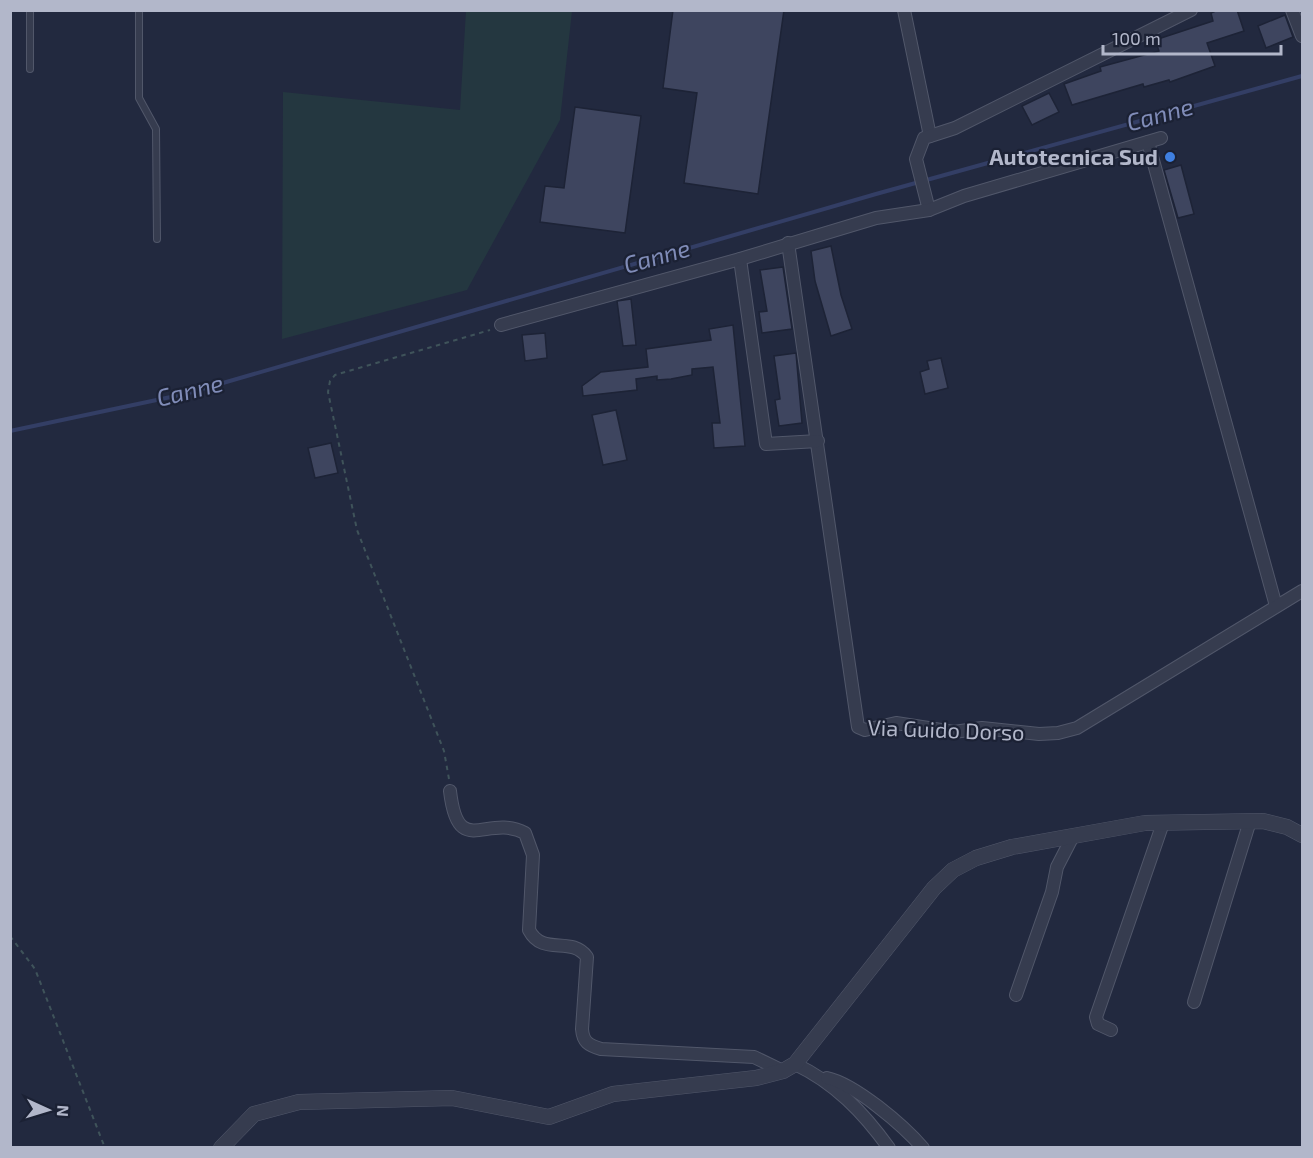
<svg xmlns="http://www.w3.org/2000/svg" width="1313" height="1158" font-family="'Exo 2',sans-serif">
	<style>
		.green { fill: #243740 }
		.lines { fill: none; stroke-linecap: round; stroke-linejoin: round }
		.stream { stroke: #333e65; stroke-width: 4 }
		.building { fill: #3e455f; stroke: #1d2336; stroke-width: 1.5 }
		.service-casing { stroke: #51576a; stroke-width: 8 }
		.minor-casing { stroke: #51576a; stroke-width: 14 }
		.tertiary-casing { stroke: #51576a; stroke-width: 16 }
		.path { stroke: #3f535a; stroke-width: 2; stroke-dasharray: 4.5 4.5; stroke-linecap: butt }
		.service { stroke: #363c4f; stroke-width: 6 }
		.minor { stroke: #363c4f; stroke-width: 12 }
		.tertiary { stroke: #363c4f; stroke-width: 15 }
		.shop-dot { fill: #3f7fe0; stroke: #1b2134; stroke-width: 2 }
		.labels { text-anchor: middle; stroke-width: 4.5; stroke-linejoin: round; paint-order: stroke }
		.poi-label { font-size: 22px; font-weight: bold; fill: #b2b7ca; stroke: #1b2134; text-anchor: end }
		.street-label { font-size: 22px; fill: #b2b7ca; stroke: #1b2134 }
		.water-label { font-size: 24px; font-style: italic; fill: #808cb8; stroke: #1b2134 }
	</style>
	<rect width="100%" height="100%" fill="#22293f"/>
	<!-- green -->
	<polygon class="green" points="466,11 572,11 560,120 467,290 282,339 283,92 460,110"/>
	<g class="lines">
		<!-- stream -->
		<polyline class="stream" points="10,431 185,394 876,194 1302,76"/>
	</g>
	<!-- building -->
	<g class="building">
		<polygon points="673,10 784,10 758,194 684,183 697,93 663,88"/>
		<polygon points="1218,10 1237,10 1244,31 1207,43 1215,66 1170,82 1169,80 1144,87 1143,84 1072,105 1064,84 1101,71 1100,67 1159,51 1155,40 1213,21 1211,13"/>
		<polygon points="1285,15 1293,37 1266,48 1258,26"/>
		<polygon points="1049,93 1059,112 1032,125 1022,106"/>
		<polygon points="575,107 641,116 625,233 540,222 545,186 564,188"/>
		<polygon points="1181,165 1194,214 1178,218 1164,170"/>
		<polygon points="831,246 841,295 852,329 831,336 815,281 811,251"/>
		<polygon points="783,267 792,329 762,333 759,312 767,311 760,270"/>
		<polygon points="631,299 636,345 623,346 617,301"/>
		<polygon points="733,325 745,446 714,448 712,423 720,423 713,367 692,369 692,375 671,379 657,380 657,376 636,379 637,390 583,396 582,386 601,372 648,367 646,349 711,340 709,329"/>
		<polygon points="545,333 547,358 525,361 522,335"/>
		<polygon points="796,353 802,423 779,426 775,400 780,399 774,356"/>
		<polygon points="941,358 948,388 925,394 920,372 929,369 927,361"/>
		<polygon points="616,410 627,460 603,465 592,415"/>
		<polygon points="331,443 338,473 315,478 308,448"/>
	</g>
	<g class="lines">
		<defs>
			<g id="service">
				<polyline points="139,10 139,98 156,129 157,239"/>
				<polyline points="30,69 30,10"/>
			</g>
			<g id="minor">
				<polyline points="904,10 930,136"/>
				<polyline points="1292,10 1302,36"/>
				<polyline points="1148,142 1276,606"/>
				<polyline points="929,210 916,159 924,138 955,128 1191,10"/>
				<polyline points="788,243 858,727 865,730 896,723 954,732 982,728 1039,734 1058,733 1077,728 1302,591"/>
				<polyline points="740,259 766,444 818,441"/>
				<polyline points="501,325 740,259 876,218 929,210 964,196 1161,138"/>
				<path d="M450,791C458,860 486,813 525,833L533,855L529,930C543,957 571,935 587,957L582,1029C583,1042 588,1045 601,1049L754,1057L783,1071"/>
				<polyline points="1016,995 1052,892 1057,867 1073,836"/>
				<polyline points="1194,1002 1250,821"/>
				<polyline points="1111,1030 1098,1024 1096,1017 1163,823"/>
				<path d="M795,1064C835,1083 863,1112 889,1148"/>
				<path d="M827,1078C855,1084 903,1125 923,1148"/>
			</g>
			<polyline id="tertiary" points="221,1148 254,1114 299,1102 452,1098 549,1117 613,1094 756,1078 783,1071 795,1064 934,888 953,870 976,858 1012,847 1145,823 1263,821 1287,827 1302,835"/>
		</defs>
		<!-- service casing -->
		<use href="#service" class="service-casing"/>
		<!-- minor casing -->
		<use href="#minor" class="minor-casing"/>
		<!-- tertiary casing -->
		<use href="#tertiary" class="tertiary-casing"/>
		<!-- path -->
		<g class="path">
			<polyline points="449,779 444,751 357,530 328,392 330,381 335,375 490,330"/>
			<polyline points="10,936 35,969 105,1148"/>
		</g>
		<!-- service -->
		<use href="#service" class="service"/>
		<!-- minor -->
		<use href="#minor" class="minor"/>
		<!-- tertiary -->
		<use href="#tertiary" class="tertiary"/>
	</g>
	<!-- markers -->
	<circle class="shop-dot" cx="1170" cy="157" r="6"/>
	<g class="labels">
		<!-- poi labels -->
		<g class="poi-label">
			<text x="1158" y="165">Autotecnica Sud</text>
		</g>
		<!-- street labels -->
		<g class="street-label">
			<text transform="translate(946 730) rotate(2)" y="8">Via Guido Dorso</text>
		</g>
		<!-- water labels -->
		<g class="water-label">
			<text transform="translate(1160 115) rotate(-15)" y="8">Canne</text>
			<text transform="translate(657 257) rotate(-16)" y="8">Canne</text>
			<text transform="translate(190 391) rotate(-14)" y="8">Canne</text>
		</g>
	</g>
	<!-- border -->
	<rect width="1313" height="1158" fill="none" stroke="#b2b7ca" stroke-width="24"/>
	<!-- north arrow -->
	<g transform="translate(48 1110) rotate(94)" stroke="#1b2134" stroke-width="4.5" paint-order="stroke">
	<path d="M0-4.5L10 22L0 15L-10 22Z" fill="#b2b7ca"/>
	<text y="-9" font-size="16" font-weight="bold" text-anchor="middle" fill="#b2b7ca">N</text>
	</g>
	<!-- scale -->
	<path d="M1103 45v9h178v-9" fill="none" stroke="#b2b7ca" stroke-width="3"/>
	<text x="1112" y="45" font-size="18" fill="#b2b7ca" stroke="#1b2134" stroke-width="4.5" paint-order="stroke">100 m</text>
</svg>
